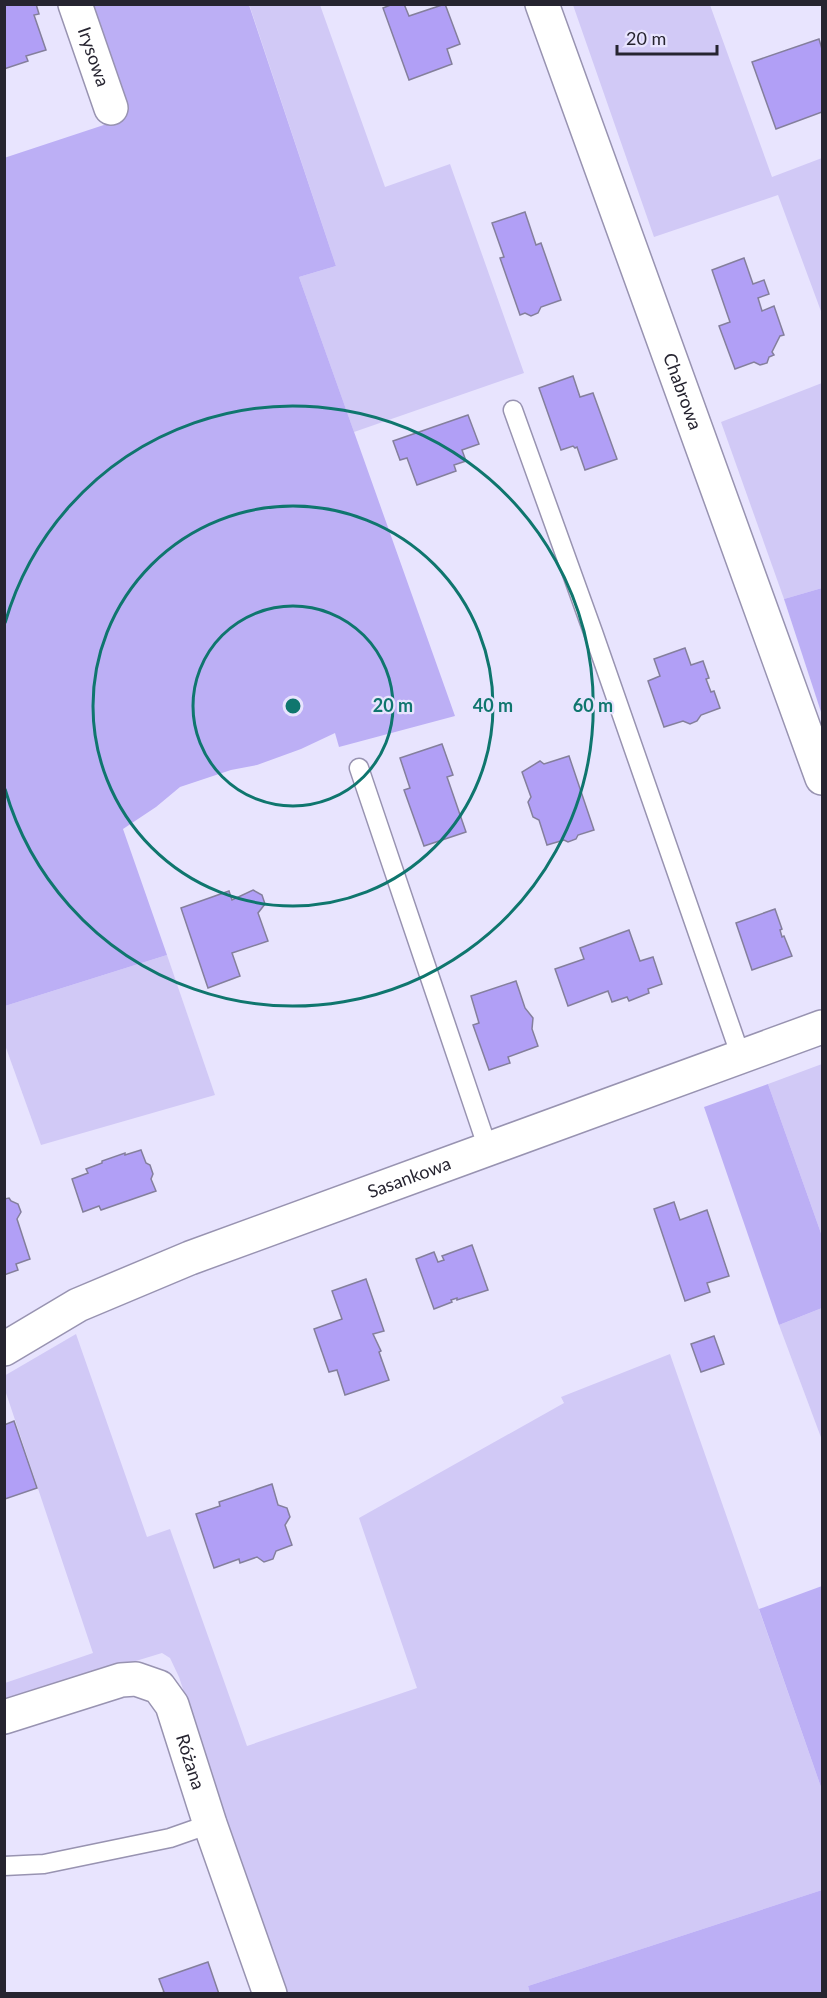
<svg xmlns="http://www.w3.org/2000/svg" width="827" height="1998" font-family="Lato,sans-serif">
	<style>
		.green { fill: #d1c9f6 }
		.forest { fill: #bcaff5 }
		.building { fill: #b19ff6; stroke: #847f9c; stroke-width: 1.5 }
		.lines { fill: none; stroke-linecap: round; stroke-linejoin: round }
		.service-casing { stroke: #9893b1; stroke-width: 21 }
		.minor-casing { stroke: #9893b1; stroke-width: 36 }
		.service { stroke: #fff; stroke-width: 18 }
		.minor { stroke: #fff; stroke-width: 33 }
		.ring { fill: none; stroke: #0f766e; stroke-width: 3 }
		.labels { text-anchor: middle; stroke-width: 4.5; stroke-linejoin: round; paint-order: stroke }
		.street-label { font-size: 18px; fill: #262430; stroke: #e8e4fe }
		.centre { fill: #0f766e; stroke: #e8e4fe; stroke-width: 3 }
		.ring-label { font-size: 18px; text-anchor: middle; font-weight: bold; fill: #0f766e; stroke: #e8e4fe; stroke-width: 4.5; stroke-linejoin: round; paint-order: stroke }
	</style>
	<rect width="100%" height="100%" fill="#e8e4fe"/>
	<!-- green -->
	<g class="green">
		<polygon points="249,4 320,5 385,187 450,164 524,373 354,432 299,277 336,266"/>
		<polygon points="573,5 710,5 772,177 822,158 822,314 778,195 654,237"/>
		<polygon points="822,383 822,588 784,599 721,422"/>
		<polygon points="167,955 215,1095 41,1145 5,1045 5,1006"/>
		<polygon points="822,1064 822,1236 768,1084"/>
		<polygon points="822,1308 822,1440 779,1325"/>
		<polygon points="76,1334 147,1537 170,1529 247,1746 417,1688 359,1518 564,1403 561,1397 670,1354 822,1790 822,1890 528,1986 530,1993 284,1993 179,1677 170,1658 162,1653 5,1701 5,1683 93,1653 5,1390 4,1376"/>
	</g>
	<!-- forest -->
	<g class="forest">
		<polygon points="86,5 249,5 336,266 299,277 455,716 339,747 335,733 301,749 257,765 231,770 180,787 156,807 123,829 167,955 5,1006 4,158 125,118"/>
		<polygon points="822,588 822,715 784,599"/>
		<polygon points="768,1084 822,1236 822,1308 779,1325 704,1107"/>
		<polygon points="822,1586 822,1790 759,1609"/>
		<polygon points="822,1890 822,1993 530,1993 528,1986"/>
	</g>
	<!-- building -->
	<g class="building">
		<polygon points="4,4 36,4 39,14 34,15 46,50 26,56 28,61 4,69"/>
		<polygon points="393,4 404,4 409,16 445,4 460,44 447,49 452,64 409,80 383,8"/>
		<polygon points="819,39 822,49 822,112 776,129 752,62"/>
		<polygon points="525,212 536,245 541,243 561,300 541,307 538,313 531,316 525,313 520,315 500,258 504,257 492,223"/>
		<polygon points="744,258 753,284 764,280 769,294 758,298 762,311 774,306 784,335 780,336 772,352 774,355 769,357 767,363 760,365 754,362 735,369 719,326 730,322 712,270"/>
		<polygon points="573,376 580,397 593,393 617,459 585,470 577,447 575,448 573,446 561,450 539,388"/>
		<polygon points="468,415 479,444 462,450 466,461 454,465 456,471 417,485 407,458 400,460 393,441"/>
		<polygon points="685,648 691,665 703,661 709,678 706,679 711,692 714,691 720,708 701,715 697,721 690,724 683,721 664,727 648,681 660,676 654,659"/>
		<polygon points="442,744 453,775 447,777 466,832 424,846 404,790 410,788 400,758"/>
		<polygon points="569,756 594,830 578,835 576,839 568,842 564,840 547,845 539,820 533,817 528,802 531,797 522,772 540,761 544,764"/>
		<polygon points="253,890 262,895 265,904 258,913 268,941 232,953 240,976 208,988 181,908 229,891 232,900"/>
		<polygon points="775,909 782,929 780,930 782,937 784,936 792,956 752,970 736,923"/>
		<polygon points="629,930 640,961 653,957 662,984 648,989 649,993 629,1001 627,997 612,1002 608,991 568,1006 555,969 584,959 580,948"/>
		<polygon points="516,981 525,1008 533,1018 532,1029 538,1046 508,1057 510,1063 489,1070 473,1025 479,1023 471,996"/>
		<polygon points="141,1150 146,1163 150,1165 153,1174 151,1179 156,1191 101,1210 99,1206 83,1212 72,1179 88,1173 86,1169 102,1163 102,1161 125,1153 125,1155"/>
		<polygon points="9,1198 11,1201 18,1204 21,1212 17,1219 30,1259 16,1264 18,1270 4,1275 4,1199"/>
		<polygon points="674,1202 680,1220 707,1210 729,1276 707,1283 710,1292 685,1301 654,1209"/>
		<polygon points="472,1245 488,1290 457,1300 457,1298 451,1300 452,1302 434,1309 416,1259 434,1252 438,1262 444,1260 442,1256"/>
		<polygon points="366,1279 384,1331 373,1334 381,1351 379,1352 389,1380 345,1395 337,1370 329,1372 314,1329 342,1319 332,1291"/>
		<polygon points="714,1336 724,1364 701,1372 691,1344"/>
		<polygon points="14,1421 37,1488 5,1499 4,1425"/>
		<polygon points="272,1484 278,1505 287,1508 290,1517 285,1525 292,1545 276,1551 273,1559 264,1562 257,1557 240,1563 239,1559 214,1568 196,1514 220,1506 219,1502"/>
		<polygon points="208,1962 219,1994 159,1994 164,1992 159,1979"/>
	</g>
	<g class="lines">
		<defs>
			<g id="service">
				<polyline points="513,410 593,632 741,1057"/>
				<polyline points="359,768 488,1149"/>
				<polyline points="4,1866 44,1864 170,1838 210,1824"/>
			</g>
			<g id="minor">
				<path id="s1" d="M75,4L111,108"/>
				<path id="s2" d="M542,4L822,778"/>
				<path id="s3" d="M4,1349L78,1305L190,1258L822,1027"/>
				<path id="s4" d="M4,1717L121,1680L136,1679L159,1687L172,1705L210,1824L270,1994"/>
			</g>
		</defs>
		<!-- service casing -->
		<use href="#service" class="service-casing"/>
		<!-- minor casing -->
		<use href="#minor" class="minor-casing"/>
		<!-- service -->
		<use href="#service" class="service"/>
		<!-- minor -->
		<use href="#minor" class="minor"/>
	</g>
	<!-- distance rings -->
	<g class="ring">
		<circle cx="293" cy="706" r="100"/>
		<circle cx="293" cy="706" r="200"/>
		<path d="M5 623A300 300 0 1 1 5 789"/>
	</g>
	<g class="labels">
		<!-- street labels -->
		<g class="street-label">
			<text dy="6" stroke="none"><textPath href="#s1" startOffset="56">Irysowa</textPath></text>
			<text dy="6" stroke="none"><textPath href="#s2" startOffset="412">Chabrowa</textPath></text>
			<text dy="6" stroke="none"><textPath href="#s3" startOffset="441">Sasankowa</textPath></text>
			<text dy="6" stroke="none"><textPath href="#s4" startOffset="244">Różana</textPath></text>
		</g>
	</g>
	<circle cx="293" cy="706" r="9" class="centre"/>
	<g class="ring-label">
		<text x="393" y="712">20 m</text>
		<text x="493" y="712">40 m</text>
		<text x="593" y="712">60 m</text>
	</g>
	<!-- border -->
	<rect width="827" height="1998" fill="none" stroke="#262430" stroke-width="12"/>
	<!-- scale -->
	<path d="M617 45v9h100v-9" fill="none" stroke="#262430" stroke-width="3"/>
	<text x="626" y="45" font-size="18" fill="#262430" stroke="#e8e4fe" stroke-width="4.5" paint-order="stroke">20 m</text>
</svg>
